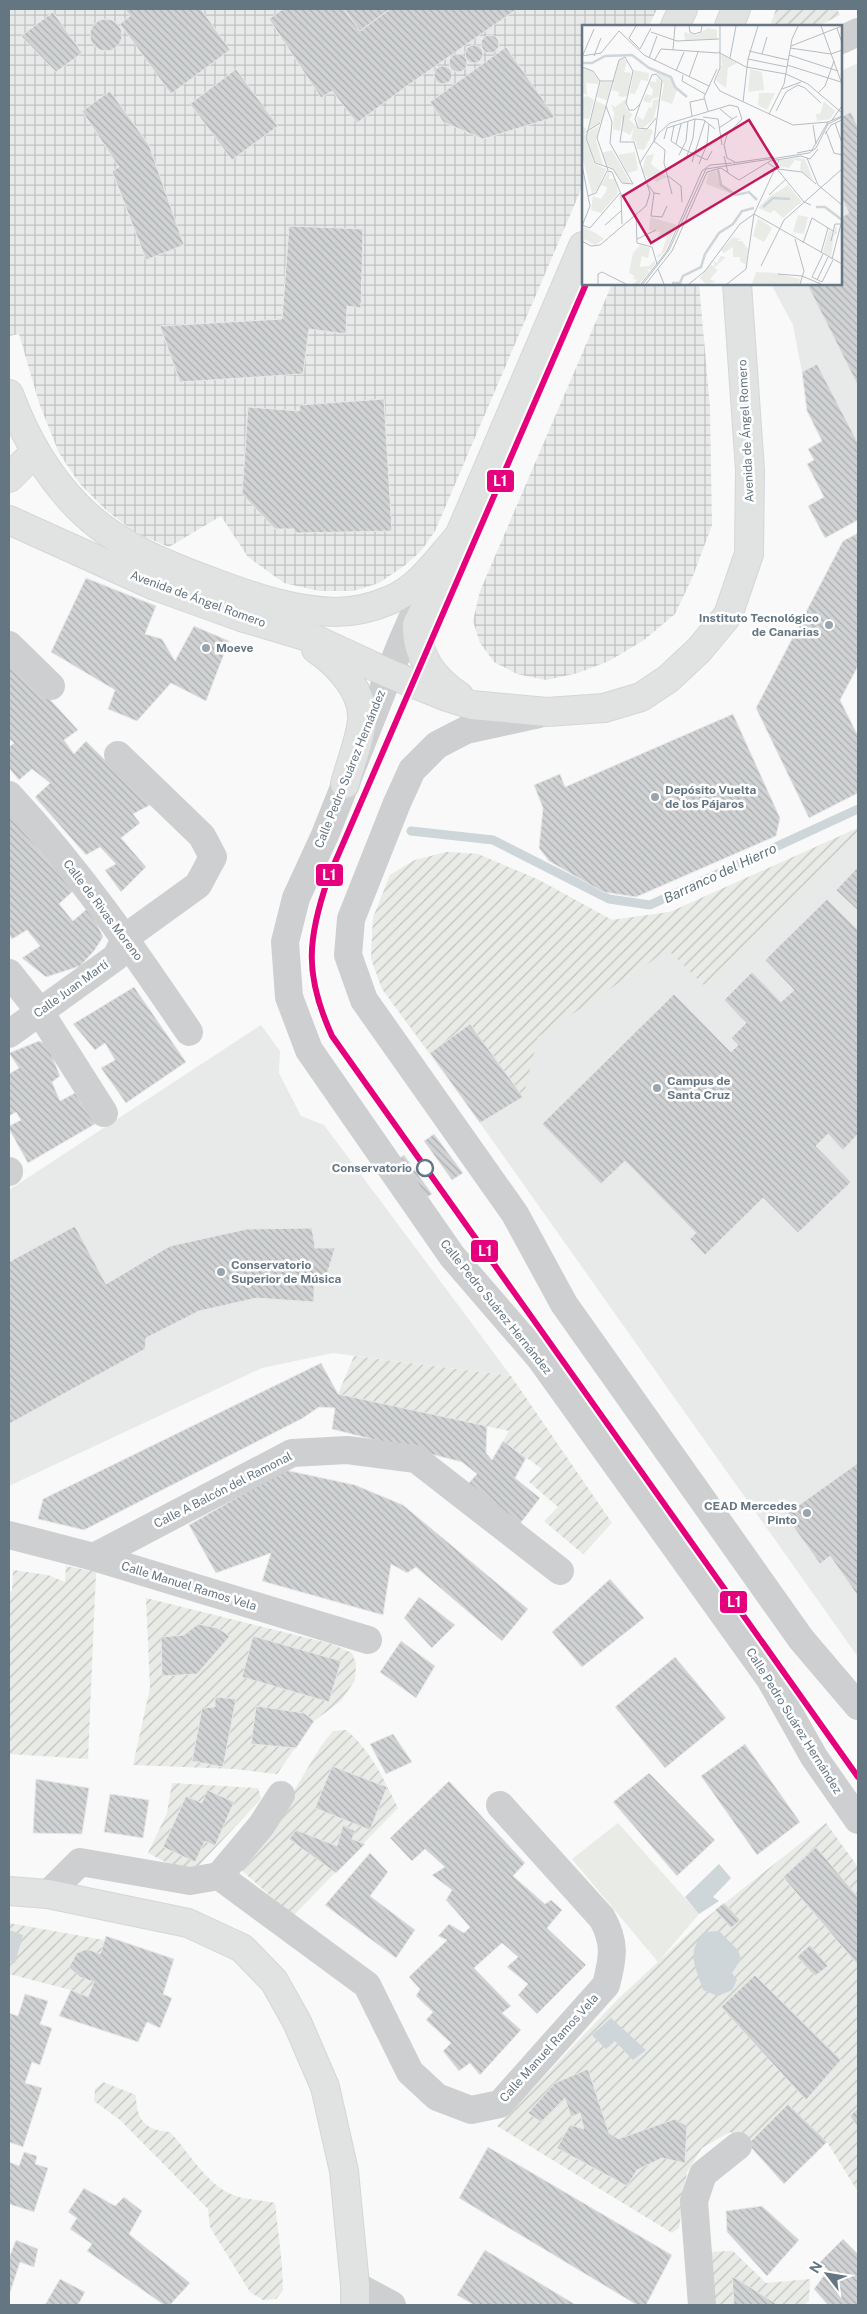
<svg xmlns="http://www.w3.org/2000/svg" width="867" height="2314" font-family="'Public Sans',sans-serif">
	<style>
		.built { fill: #e8e9e9 }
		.industrial { fill: url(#industrial-grid) }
		.garden { fill: url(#garden-furrows) }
		.pitch { fill: #e8ebe6 }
		.water { fill: #ced6d9 }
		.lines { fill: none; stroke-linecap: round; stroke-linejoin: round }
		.stream { stroke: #ced6d9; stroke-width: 9 }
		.building { fill: url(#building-back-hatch); stroke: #e8e8e8 }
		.secondary-casing { stroke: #d5d6d7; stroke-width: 30 }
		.minor { stroke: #cecfd0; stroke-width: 28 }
		.tertiary { stroke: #cecfd0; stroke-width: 28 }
		.secondary { stroke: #e1e2e2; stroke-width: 28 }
		.tram-1-casing { stroke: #fff; stroke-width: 10 }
		.tram-1 { stroke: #e5007d; stroke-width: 6 }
		.poi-dot { fill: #99a4ac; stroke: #fff; stroke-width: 2 }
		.stop-dot { fill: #fff; stroke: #657683; stroke-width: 2.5 }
		.labels { text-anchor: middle; stroke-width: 5; stroke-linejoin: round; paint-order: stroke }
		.street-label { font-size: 12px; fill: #657683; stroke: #fff }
		.poi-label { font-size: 12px; font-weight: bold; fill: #657683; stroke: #fff; text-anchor: start }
		.stop-label { font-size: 12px; font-weight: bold; fill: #657683; stroke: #fff; text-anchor: end }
		.water-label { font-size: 14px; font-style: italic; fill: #60757c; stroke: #fff }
		.inset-river { fill: none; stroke: #ced6d9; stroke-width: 2.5 }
		.inset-road { fill: none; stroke: #b5bdc3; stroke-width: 1 }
		.view { fill: #c2185b; fill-opacity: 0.15; stroke: #c2185b; stroke-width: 2.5 }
		.inset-edge { fill: none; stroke: #657683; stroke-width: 2.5 }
		.line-badge { stroke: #fff; stroke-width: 2 }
		.badge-label { font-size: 14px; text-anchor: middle; font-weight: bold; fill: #fff }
	</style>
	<defs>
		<pattern id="industrial-grid" width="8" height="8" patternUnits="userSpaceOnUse" patternTransform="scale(1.25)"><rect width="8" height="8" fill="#e8e9e9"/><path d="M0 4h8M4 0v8" fill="none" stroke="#c0c1c2"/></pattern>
		<pattern id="garden-furrows" width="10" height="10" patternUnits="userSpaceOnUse" patternTransform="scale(1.25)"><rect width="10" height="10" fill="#e8ebe6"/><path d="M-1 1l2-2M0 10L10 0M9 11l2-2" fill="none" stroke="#c0c3c0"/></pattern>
		<pattern id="building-back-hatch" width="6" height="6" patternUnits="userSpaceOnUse" patternTransform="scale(1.25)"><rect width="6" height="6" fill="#d0d2d3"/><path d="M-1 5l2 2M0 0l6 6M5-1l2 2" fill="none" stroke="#acafb1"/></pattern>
	</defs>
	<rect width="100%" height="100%" fill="#f9f9f9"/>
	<!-- built -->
	<g class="built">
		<polygon points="858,63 858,443 817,364 802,372 793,325 771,284 841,284 841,71"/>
		<polygon points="858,828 858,1657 480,1123 382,989 371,958 373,918 390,875 415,860 447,852 478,854 539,880 612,920 670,912"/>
		<polygon points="261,1025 280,1051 279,1073 301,1116 324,1125 511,1376 333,1353 262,1368 9,1486 9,1190"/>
	</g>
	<!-- industrial -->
	<g class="industrial">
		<polygon points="9,9 657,9 649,26 583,26 583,185 435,531 421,551 404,566 379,583 353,591 319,591 284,583 248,557 221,516 169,547 136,533 106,510 80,484 59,453 39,403 19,334 9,336"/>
		<polygon points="612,284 699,284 710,407 712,525 693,576 675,614 644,640 609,661 578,673 546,680 517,674 494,662 480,643 473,621 480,591"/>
	</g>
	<!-- garden -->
	<g class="garden">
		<polygon points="776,9 837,9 840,15 818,26 770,26"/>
		<polygon points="858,828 858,833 706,987 668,950 538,1037 523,1097 470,1024 430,1053 382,989 371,958 373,918 390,875 415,860 447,852 478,854 539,880 612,920 670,912"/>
		<polygon points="354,1356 511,1376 612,1523 583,1554 544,1521 558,1507 529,1482 542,1469 503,1441 509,1431 338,1394"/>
		<polygon points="66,1566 96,1572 88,1759 9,1754 9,1592 12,1591 13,1570 48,1575 65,1582"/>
		<polygon points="146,1598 332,1644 352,1653 356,1663 355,1680 341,1701 314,1721 277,1774 233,1769 133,1765 150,1688"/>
		<path d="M346,1730C371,1750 384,1780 398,1808L293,1916L238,1867L292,1794L321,1746L333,1731Z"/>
		<polygon points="172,1783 258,1788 261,1799 190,1875 148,1853 167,1813"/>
		<polygon points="826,1823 858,1867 858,2108 850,2116 858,2127 858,2192 827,2142 748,2144 730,2132 702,2148 687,2172 679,2228 672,2233 497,2126 619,1998 701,1922"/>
		<polygon points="9,1923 104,1940 94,1982 88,1997 71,1990 9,1974"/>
		<path d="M103,2082L136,2095C136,2120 145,2130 170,2132C188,2151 208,2186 233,2195C245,2200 262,2200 275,2203L282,2265L283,2290L276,2299L263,2300L250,2292L210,2227L208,2209L120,2120L94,2101L95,2089Z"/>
		<polygon points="733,2251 766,2283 810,2279 809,2301 804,2305 710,2305 705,2252"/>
	</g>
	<!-- pitch -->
	<polygon class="pitch" points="618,1823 699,1914 658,1962 572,1859"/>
	<!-- water -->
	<g class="water">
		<polygon points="719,1864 731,1878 713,1897 719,1901 699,1914 685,1897"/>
		<polygon points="9,1930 23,1935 15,1963 9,1961"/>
		<path d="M719,1931L738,1950L741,1959L732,1973L737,1980L732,1990L718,1996L703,1990C696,1967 685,1952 705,1932Z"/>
		<polygon points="611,2018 646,2050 633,2060 615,2041 606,2049 592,2035"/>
	</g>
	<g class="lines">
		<!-- stream -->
		<polyline class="stream" points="411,831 493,840 609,899 650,905 858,809"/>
	</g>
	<!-- building -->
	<g class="building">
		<polygon points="125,9 201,9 230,50 171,94 120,24 130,16"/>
		<polygon points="283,9 344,9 360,31 390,9 517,9 407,86 357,123 332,91 321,98 269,19"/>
		<polygon points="344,9 390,9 360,31"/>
		<polygon points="53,12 82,53 56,72 21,36"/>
		<circle cx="106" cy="35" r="16"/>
		<circle cx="490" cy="44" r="9"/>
		<circle cx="474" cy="54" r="9"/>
		<polygon points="506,47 555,117 483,139 443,122 430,102"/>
		<circle cx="458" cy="63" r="9"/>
		<circle cx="443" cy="75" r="9"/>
		<polygon points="236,69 278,126 232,160 190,104"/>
		<polygon points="110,91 149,145 184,245 146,260 112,171 119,167 82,111"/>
		<polygon points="851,112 858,127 858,386 807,284 841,284 841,217 849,213 841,197 841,117"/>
		<polygon points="289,226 363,229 361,308 347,306 346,334 309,329 303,374 180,382 160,326 282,319"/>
		<polygon points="817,364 858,443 858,520 825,538 808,506 824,497 807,464 814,460 808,449 822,441 807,411 802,372"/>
		<polygon points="384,399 392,531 294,533 294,529 275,529 242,494 248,407 300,411 299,405"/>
		<polygon points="858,533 858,666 840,700 858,736 858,793 809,818 756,708 843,541"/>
		<polygon points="86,578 156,606 145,634 162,639 175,661 194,626 229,641 206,701 171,683 137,721 108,709 115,690 51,652"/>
		<polygon points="9,661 45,694 78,730 64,740 74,754 86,741 150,805 133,814 140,823 121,838 146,867 121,892 105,870 116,864 100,847 86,855 35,797 50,783 32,769 19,780 9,768 9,747 14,743 9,739"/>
		<polygon points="733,714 780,818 776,836 636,897 603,892 549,861 539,848 543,808 534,785 560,774 565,787"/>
		<polygon points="9,814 73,891 59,904 73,921 89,907 103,937 94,951 80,966 46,977 22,958 40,946 27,930 12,939 9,935"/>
		<polygon points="858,867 858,911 836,890"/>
		<polygon points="827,899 858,930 858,1134 843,1150 828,1134 816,1146 851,1182 798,1233 763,1198 705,1255 690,1239 696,1233 625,1161 601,1184 542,1124 674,994 731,1052 738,1045 731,1038 746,1023 724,1000 752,972 781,1002 794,990 765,960"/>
		<polygon points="134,987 186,1062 126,1103 101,1068 115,1060 105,1043 95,1050 73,1024"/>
		<polygon points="470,1024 523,1097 480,1123 430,1053"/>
		<polygon points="39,1041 47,1044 60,1076 52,1082 60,1101 75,1093 95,1124 28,1163 9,1129 9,1126 21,1120 16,1112 9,1116 9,1074 19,1068 9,1053"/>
		<polygon points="434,1134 463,1173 452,1180 424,1141"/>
		<polygon points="404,1155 432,1194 423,1200 395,1161"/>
		<polygon points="75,1226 106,1284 170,1246 247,1229 312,1228 315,1248 335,1248 324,1284 314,1282 314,1302 257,1298 199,1311 146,1338 145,1349 9,1424 9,1262"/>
		<polygon points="321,1363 338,1394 487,1426 486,1453 492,1460 503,1441 526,1458 515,1478 540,1498 519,1525 468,1484 477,1474 462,1462 332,1429 335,1408 319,1407 303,1418 84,1530 38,1519 43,1499"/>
		<polygon points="858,1463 858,1596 830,1556 820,1564 785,1515"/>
		<polygon points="285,1470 355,1485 403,1505 528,1609 502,1641 416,1567 407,1573 391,1564 383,1615 262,1581 271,1553 216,1573 189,1525"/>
		<polygon points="610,1579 644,1618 582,1667 552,1632"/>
		<polygon points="419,1597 455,1625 432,1648 404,1618"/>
		<polygon points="198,1624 217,1628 230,1636 197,1674 162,1676 161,1637 184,1635"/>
		<polygon points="253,1636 341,1661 329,1702 242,1677"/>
		<polygon points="401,1641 435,1666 416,1698 380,1672"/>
		<polygon points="675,1657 726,1718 665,1768 615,1707"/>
		<polygon points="215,1697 236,1699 223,1767 192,1761 202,1708 215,1707"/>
		<polygon points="256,1706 304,1713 314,1721 296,1748 251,1744"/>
		<polygon points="393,1734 412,1762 386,1774 370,1744"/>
		<polygon points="745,1744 800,1822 757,1855 701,1776"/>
		<polygon points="332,1766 387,1787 370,1830 315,1808"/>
		<polygon points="649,1773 715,1840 677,1876 613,1802"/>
		<polygon points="36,1779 89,1788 82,1834 33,1833"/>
		<polygon points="449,1781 525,1863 513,1876 545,1904 551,1900 562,1910 547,1928 586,1965 537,2014 518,1995 528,1984 507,1967 518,1957 502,1943 474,1968 511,2006 502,2013 521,2030 480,2075 470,2063 459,2071 443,2051 451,2043 426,2020 433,2012 416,1996 420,1989 409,1977 447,1940 438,1936 449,1924 464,1933 470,1927 446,1900 452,1890 432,1875 445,1867 425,1849 412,1861 390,1838"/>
		<polygon points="207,1790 234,1802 215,1846 205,1841 195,1862 163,1847 186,1796 202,1803"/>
		<polygon points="110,1794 149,1800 143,1838 104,1832"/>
		<polygon points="343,1825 355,1831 352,1839 365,1844 336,1873 289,1839 296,1830 337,1846"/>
		<polygon points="816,1847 858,1897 858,1965 783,1877"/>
		<polygon points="370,1853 388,1872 370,1896 415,1930 396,1958 325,1905"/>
		<polygon points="724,1903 740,1920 731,1928 715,1910"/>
		<polygon points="106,1936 174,1959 163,1994 172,1998 160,2028 147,2022 138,2042 59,2016 71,1990 88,1997 94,1982 80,1977 69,1967 77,1953 87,1949 100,1954"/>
		<polygon points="810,1945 828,1966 815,1976 797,1957"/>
		<polygon points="755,1975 841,2060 806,2100 721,2007"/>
		<polygon points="25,1994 48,2001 40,2024 52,2028 40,2065 32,2062 25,2083 42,2088 23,2147 9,2142 9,2013 18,2016"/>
		<polygon points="588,2069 609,2133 618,2139 675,2119 687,2126 685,2163 662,2158 637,2170 627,2186 557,2148 570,2125 584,2129 580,2113 571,2117 565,2098 541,2122 528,2113 555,2083"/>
		<polygon points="788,2104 827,2142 784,2184 748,2144"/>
		<polygon points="858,2108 858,2127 850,2116"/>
		<polygon points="488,2147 672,2255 646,2305 637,2305 459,2198"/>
		<polygon points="24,2152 37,2156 35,2164 48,2168 34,2212 9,2204 9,2162 19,2166"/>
		<polygon points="84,2188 115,2206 124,2197 142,2211 129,2234 190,2283 170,2305 164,2305 87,2251 92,2244 70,2229 77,2218 68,2212"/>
		<polygon points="762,2206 799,2240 767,2276 727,2232 726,2211"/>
		<polygon points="843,2239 858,2254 858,2305 828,2305 814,2289 828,2270 820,2262"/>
		<polygon points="16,2240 38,2249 34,2267 20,2262 9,2296 9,2258"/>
		<polygon points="485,2250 576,2305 474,2305 457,2295"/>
		<polygon points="732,2277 737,2279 778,2305 734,2305"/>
		<polygon points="60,2279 85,2292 78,2305 45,2305"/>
	</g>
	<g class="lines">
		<defs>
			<g id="secondary">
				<polyline points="675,26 683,9"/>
				<polyline points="729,26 736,9"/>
				<path d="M9,394C24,435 46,474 77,506C116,546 166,565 218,584C256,598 294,611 335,612C353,612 374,607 390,600C419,589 439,558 459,536"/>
				<polyline points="9,478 35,452"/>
				<polyline points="9,520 155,586 241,617 315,639 388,673 447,697 472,705 547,712 604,708 641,697 668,679 699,650 728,615 749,554 750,470 737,284"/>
				<path d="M316,649C338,664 364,691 362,720C360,741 350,764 345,784"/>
				<path d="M459,696C434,679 416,656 417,625L459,536L583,246"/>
				<polyline points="9,1891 48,1894 188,1923 242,1948 274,1981 297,2022 325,2087 344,2171 355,2285 355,2305"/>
			</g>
		</defs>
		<!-- secondary casing -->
		<use href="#secondary" class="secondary-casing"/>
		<!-- minor -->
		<g class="minor">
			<polyline points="841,40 858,32"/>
			<polyline points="9,645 51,686"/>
			<path d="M9,795C79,870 132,948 189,1032"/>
			<polyline points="9,973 40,1012 104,1113"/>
			<polyline points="9,1034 116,957 126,937 198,885 213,857 202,836 118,755"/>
			<polyline points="9,1171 9,1172"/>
			<polyline points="9,1535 94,1557 368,1640"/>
			<polyline points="94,1557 292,1453 347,1450 416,1459 560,1571"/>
			<path d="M219,1876L367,1985L410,2072L437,2097L471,2110L500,2104L606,1985C613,1958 616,1943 602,1918L500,1805"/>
			<polyline points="48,1894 80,1862 190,1881 219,1876 261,1826 281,1795"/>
			<polyline points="355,2285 392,2305"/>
			<polyline points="702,2305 694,2201 703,2174 738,2146"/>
		</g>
		<!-- tertiary -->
		<g class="tertiary">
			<polyline points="421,604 412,619 401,644 325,835 296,898 285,942 289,997 309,1050 452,1256 540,1358 770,1679 814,1757 858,1820"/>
			<polyline points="539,714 466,730 437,745 412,770 397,803 351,919 348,955 364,1000 515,1214 564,1304 801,1639 858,1706"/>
		</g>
		<!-- secondary -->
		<use href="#secondary" class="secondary"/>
		<defs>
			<path id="tram-1" d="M586,284L329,876C307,939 304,974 332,1036L858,1777"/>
		</defs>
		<!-- tram-1 casing -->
		<use href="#tram-1" class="tram-1-casing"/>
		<!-- tram-1 -->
		<use href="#tram-1" class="tram-1"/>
	</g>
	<!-- markers -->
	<g class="poi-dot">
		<circle cx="829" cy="625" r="5"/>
		<circle cx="206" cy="648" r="5"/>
		<circle cx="655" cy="797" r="5"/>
		<circle cx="657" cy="1088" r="5"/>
		<circle cx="221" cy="1272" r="5"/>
		<circle cx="807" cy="1513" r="5"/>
	</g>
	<circle class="stop-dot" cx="425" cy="1168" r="8"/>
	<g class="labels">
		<!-- street labels -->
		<g class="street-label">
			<text transform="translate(746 431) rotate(-93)" y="4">Avenida de Ángel Romero</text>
			<text transform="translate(198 599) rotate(20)" y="4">Avenida de Ángel Romero</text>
			<text transform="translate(350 769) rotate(-68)" y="4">Calle Pedro Suárez Hernández</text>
			<text transform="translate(103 910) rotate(53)" y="4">Calle de Rivas Moreno</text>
			<text transform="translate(71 989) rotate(-36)" y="4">Calle Juan Martí</text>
			<text transform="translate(496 1307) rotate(51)" y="4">Calle Pedro Suárez Hernández</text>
			<text transform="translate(223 1490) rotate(-27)" y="4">Calle A Balcón del Ramonal</text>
			<text transform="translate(189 1586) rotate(17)" y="4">Calle Manuel Ramos Vela</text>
			<text transform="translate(794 1721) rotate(58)" y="4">Calle Pedro Suárez Hernández</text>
			<text transform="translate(549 2048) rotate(-48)" y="4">Calle Manuel Ramos Vela</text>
		</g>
		<!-- poi labels -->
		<g class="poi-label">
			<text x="819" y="622" text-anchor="end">Instituto Tecnológico<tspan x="819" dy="14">de Canarias</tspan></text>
			<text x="216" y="652">Moeve</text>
			<text x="665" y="794">Depósito Vuelta<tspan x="665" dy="14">de los Pájaros</tspan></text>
			<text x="667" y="1085">Campus de<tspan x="667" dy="14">Santa Cruz</tspan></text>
			<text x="231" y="1269">Conservatorio<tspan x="231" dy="14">Superior de Música</tspan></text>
			<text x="797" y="1510" text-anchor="end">CEAD Mercedes<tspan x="797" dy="14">Pinto</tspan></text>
		</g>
		<!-- stop labels -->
		<g class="stop-label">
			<text x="412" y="1172">Conservatorio</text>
		</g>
		<!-- water labels -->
		<g class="water-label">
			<text transform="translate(720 873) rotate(-25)" y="5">Barranco del Hierro</text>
		</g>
	</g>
	<!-- overview -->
	<g transform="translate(582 25)">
		<rect width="260" height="260" fill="#f9f9f9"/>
		<path d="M174,247L194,248L218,254L217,259H170Z" fill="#e8ebe6"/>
		<path d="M139,29L155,38L146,43L144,63L134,56L140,40ZM168,44L180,47L182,65L166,67ZM242,76L253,86L248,94L235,96L234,89H238ZM206,161L219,177L201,192L193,185L188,188L176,183L190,169L195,170ZM176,193L190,203L182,217L171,211Z" fill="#e8ebe6"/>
		<path d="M126,3L135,5V14L103,15L102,7L115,10ZM41,33L45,36L42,47L49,48L45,71L41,72L36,71L37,67L30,65L37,36ZM0,42L10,46L17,56L16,59L4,58L5,70L0,67ZM52,45L67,48L66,56L59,55L53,69L48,68ZM74,47L88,53L95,65L90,79L79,75L82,59ZM75,52L79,57L77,72L70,74L68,78L61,76L64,69L70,71L71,65L67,60L68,56L74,57ZM19,57H30L25,75L15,72ZM177,68H193L185,85L176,80ZM5,71L12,75L7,94L0,93V73ZM44,74V83L51,90L47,94L58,105L69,104L71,107L62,125L55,124L54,117L49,115L52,102L48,110L40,106V90L38,106L31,104L32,88L29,79L33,82ZM77,74L71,95L61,103L56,101L55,91L61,95L67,82L70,83L71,75ZM14,76L23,80L19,97L6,106ZM17,101L14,115L21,140L13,137L4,113L5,108ZM0,102L4,103L3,113L12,139L24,144L15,165L10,169L0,131ZM30,125L48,157V158H41L32,144L25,140L20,128ZM53,127L56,145L46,148L36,130ZM72,129L69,139L85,152L74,157L70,150L67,154L60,146L64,131ZM215,133L223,134L231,155L218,145L219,136L213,135L207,143L197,141L198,135ZM27,146V154H33L36,168L19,188L9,185L11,171L19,174L24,167L25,162L19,160ZM134,146L137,158L151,169L124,159L126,148ZM206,160L219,176L217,179L211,171L186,173ZM198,179H208L212,183L201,193L193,186ZM68,192L95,200L83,227L76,233L75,230L79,229L85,212L80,211L75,215L78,207L67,205ZM254,200L255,209L252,210L249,232L241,227L247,205L250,207L249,217ZM2,202L15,209L22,214L13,220L2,214ZM151,212L159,214L155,216H160L166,224L164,240L158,236V232H151V222L142,228L139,225ZM139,231L144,232L132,243L136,245L128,254L133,257L124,259L118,253L128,239L132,242V236L135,238ZM72,236L73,239L69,245L65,244L67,247L57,259H51L55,255L51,254L57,242L67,241Z" fill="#e8ebe6"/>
		<path d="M170,46L179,50L176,64H168ZM216,190L226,192L222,209L211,207ZM58,220L68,223L66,233L60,231L56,248L52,251L47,248L51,228Z" fill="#e8ebe6"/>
		<path class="inset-river" d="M0,38H10L23,31L50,30L67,43L89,52L93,62L105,72M136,145L139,160L154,170L167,167L175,175M181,182L191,173L208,174M234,182H243L260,195M90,258H98L101,251L119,242L123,229L137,208L151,199L160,186L172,183"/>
		<path class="inset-road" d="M54,1L47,13L58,24M107,1L108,7L112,9L119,7L120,1M239,1L260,59M255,3L260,18M69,7L95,16L137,14M209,21L260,1M208,23L249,29L260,25M58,24L69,3M91,25L93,1M167,26L206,35M136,27L164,42L204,49L226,59L260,88M180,29L185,12M207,30L256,46M0,31L19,28L37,6L62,30L127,61M12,31L19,13M0,32L12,4M67,33L75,11M148,33L154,1M166,34L205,42M72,36L79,24L136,28M205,40L259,57M0,42L11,46L18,56M94,46L102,27M101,50L100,56L123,69M107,52L116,27M132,57L138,66L211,100L246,97M132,57L138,43V1M200,64L219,57M236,68L243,61L252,36M161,77L166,34L176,1M58,79L53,94L56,103L65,104L74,93M24,81L30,97L28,118L51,159L40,158L31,144L13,138L4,113L18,56H32M138,84L150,94M126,86L122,72L135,44M194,86L204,67L216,60L223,63L239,78M187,89L202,59L210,14L216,1M42,90L38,117H52L58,138M110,91L108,77L122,74M121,92L136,94L140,120M250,95L260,81M253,98L260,118M231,100L234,119M92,101L89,116L101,124L125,135L130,126M137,103L155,91M244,106L252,128L260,130M4,107L18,98M243,109L249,100L260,95M82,114L85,103L113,94L122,95L133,104M94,119L99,99M215,128L230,125L246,97L260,91M97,130L104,116L106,96M142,131L146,148L157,155L188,136L219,131L228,134L236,124M225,133L236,160L260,180M104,134L111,113L113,94M110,137L123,96M151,138L192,132M186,138L195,144L222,177L229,180M117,139L125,119L127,99M0,140L8,181L0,201M196,144L220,147L234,159M26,145L15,113L37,35L43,32L51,46L44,78L47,85H52L58,79L70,50L74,49L80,56L72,116L83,125L82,138L90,169M86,151L99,161L100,177M66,160L72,168L78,169M72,168L69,191L80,192L85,181M187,170L204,154M6,171L14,168L25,146L30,147L39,169L40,199M172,189L260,239M54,190L55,218L70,222L75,239M0,200L8,203L38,168M23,200L39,186M55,214L74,205M213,214L222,246L218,259M0,216L9,221L18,220L64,181L68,168L58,138L77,108L88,98L148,80L156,82L160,94L145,110L142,120L145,133L153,137M249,216L253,199H259L250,234M221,218L230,193L251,206M239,228L246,203M241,229L230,252L240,257L251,235M179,241L202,195L260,144M76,244L82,259M196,249L220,251L239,259M235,255L246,232M16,259V249L20,247L44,259M59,259L85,226L120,146L128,140L150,138M61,259L87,225L124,144L227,128L234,123L246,99L260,92M64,259L90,226L125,147L139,143L145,147M107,259L123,246L158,199L172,189M145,259L164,244L172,189L197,135"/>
		<path class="view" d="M167,95L196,142L69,218L41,171Z"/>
		<rect width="260" height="260" class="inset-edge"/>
	</g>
	<g class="line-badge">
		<rect x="486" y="469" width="29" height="24" rx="5" fill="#e5007d"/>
		<rect x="315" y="863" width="29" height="24" rx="5" fill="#e5007d"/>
		<rect x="470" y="1239" width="29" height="24" rx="5" fill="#e5007d"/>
		<rect x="719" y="1590" width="29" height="24" rx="5" fill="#e5007d"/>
	</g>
	<g class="badge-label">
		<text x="500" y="486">L1</text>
		<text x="329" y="880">L1</text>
		<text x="485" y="1256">L1</text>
		<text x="734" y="1607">L1</text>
	</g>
	<!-- border -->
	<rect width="867" height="2314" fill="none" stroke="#657683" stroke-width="20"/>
	<!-- north arrow -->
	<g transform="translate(827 2274) rotate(301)" stroke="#ffffff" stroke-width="4" paint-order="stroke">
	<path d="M0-4L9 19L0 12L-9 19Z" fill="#657683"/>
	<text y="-8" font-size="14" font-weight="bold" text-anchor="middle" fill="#657683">N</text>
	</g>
</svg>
